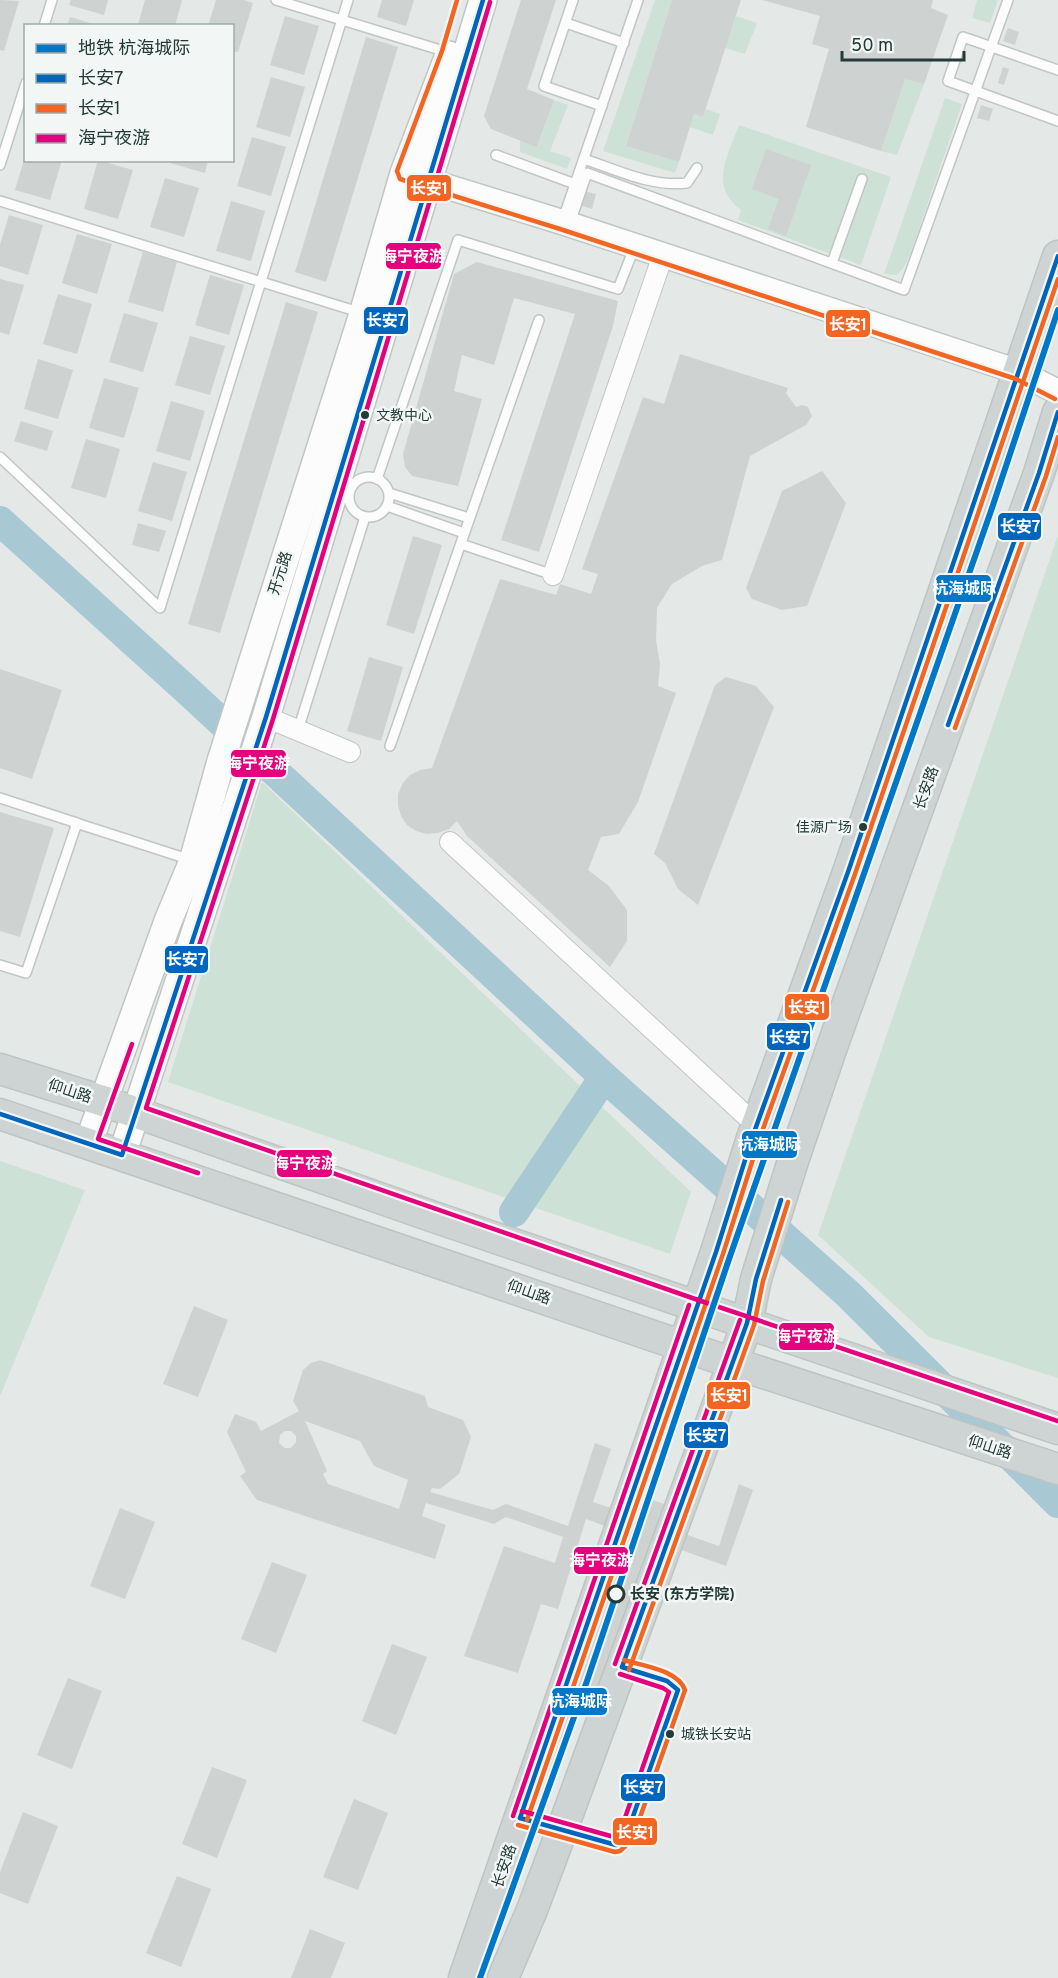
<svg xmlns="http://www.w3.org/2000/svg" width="1058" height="1978" font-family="Overpass,'Noto Sans SC',sans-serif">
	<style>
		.green { fill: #cee1d6 }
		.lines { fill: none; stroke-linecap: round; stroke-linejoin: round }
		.river { stroke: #a8c8d3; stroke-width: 30 }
		.building { fill: #ced2d1; fill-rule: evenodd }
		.service-casing { stroke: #c1c6c4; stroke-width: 12 }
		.minor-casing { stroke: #c1c6c4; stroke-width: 22 }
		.tertiary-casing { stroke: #c1c6c4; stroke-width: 27 }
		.secondary-casing { stroke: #c0c6c4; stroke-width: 30 }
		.primary-casing { stroke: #bdc4c3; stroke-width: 33 }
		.service { stroke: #fbfcfb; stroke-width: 9 }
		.minor { stroke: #fbfcfb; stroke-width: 20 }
		.tertiary { stroke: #fbfcfb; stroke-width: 24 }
		.secondary { stroke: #fbfcfb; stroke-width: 27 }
		.primary { stroke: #ced4d3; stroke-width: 30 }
		.bus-1-casing { stroke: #f2f7f5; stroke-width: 9 }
		.bus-2-casing { stroke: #f2f7f5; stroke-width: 9 }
		.bus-3-casing { stroke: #f2f7f5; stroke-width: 9 }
		.bus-1 { stroke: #0065bd; stroke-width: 4.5 }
		.bus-2 { stroke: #f26522; stroke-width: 4.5 }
		.bus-3 { stroke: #e5007d; stroke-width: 4.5 }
		.metro-1-casing { stroke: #f2f7f5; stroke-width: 10 }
		.metro-1 { stroke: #0077c8; stroke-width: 6 }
		.bus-dot { fill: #233a37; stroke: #f2f7f5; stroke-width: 2 }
		.stop-dot { fill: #f2f7f5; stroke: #233a37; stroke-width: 3 }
		.labels { text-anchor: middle; stroke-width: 5; stroke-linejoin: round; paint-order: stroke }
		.bus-label { font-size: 14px; fill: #233a37; stroke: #f2f7f5; text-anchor: start }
		.street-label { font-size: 15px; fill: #233a37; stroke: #f2f7f5 }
		.stop-label { font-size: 15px; font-weight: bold; fill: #233a37; stroke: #f2f7f5; text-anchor: start }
		.line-badge { stroke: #f2f7f5; stroke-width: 2 }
		.badge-label { font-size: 16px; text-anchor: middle; font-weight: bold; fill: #fff }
	</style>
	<rect width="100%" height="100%" fill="#e4e9e7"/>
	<!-- green -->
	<g class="green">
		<polygon points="655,0 672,0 626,146 679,162 675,173 603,151"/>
		<polygon points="977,0 998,0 990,23 972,18"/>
		<polygon points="736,16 757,23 745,54 725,48"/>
		<polygon points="905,79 924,84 897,155 881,151"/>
		<polygon points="945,98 962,104 911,252 904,267 897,275 884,274"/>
		<polygon points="554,100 568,105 550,151 571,158 567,169 520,152 520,140 538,146"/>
		<polygon points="706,109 720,114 713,135 690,127 694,114 703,117"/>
		<path d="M739,125L891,177L861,265L738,220L741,210C708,185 728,156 739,125Z"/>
		<polygon points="1058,535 1058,1378 929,1337 818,1235"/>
		<polygon points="262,782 691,1192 670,1254 168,1082"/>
		<polygon points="0,1161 85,1190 1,1394 0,1394"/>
	</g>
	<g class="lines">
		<!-- river -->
		<g class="river">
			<polyline points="0,521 189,692 604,1077 848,1294 1058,1503"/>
			<polyline points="514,1212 604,1077"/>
		</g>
	</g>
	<!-- building -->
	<g class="building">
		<polygon points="0,0 19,1 4,51 0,50"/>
		<polygon points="71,0 108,0 104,15 69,5"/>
		<polygon points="145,0 182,0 175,26 138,24"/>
		<polygon points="216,0 244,0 253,3 238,52 232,51 232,26 208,26"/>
		<polygon points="382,0 414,0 406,26 377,17"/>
		<polygon points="521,0 556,0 527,89 554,100 537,147 491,129 484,116"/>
		<polygon points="672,0 741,0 703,117 694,114 679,162 626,146"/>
		<polygon points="762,0 933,0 931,8 948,15 924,84 905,79 881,151 806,127 829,49 812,44 820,16"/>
		<polygon points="285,16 319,26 304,75 270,65"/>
		<polygon points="70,17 97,25 96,26 67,26"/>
		<polygon points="1008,28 1019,32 1015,45 1003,41"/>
		<polygon points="366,37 398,47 326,282 295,272"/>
		<polygon points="1003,67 1009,69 1004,85 998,83"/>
		<polygon points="271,77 305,87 290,137 256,127"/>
		<polygon points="981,105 993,109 989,121 977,118"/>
		<polygon points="252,137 286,147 271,196 237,186"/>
		<polygon points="766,149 811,165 786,236 768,229 779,199 752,189"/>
		<polygon points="24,160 62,160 50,200 15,190"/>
		<polygon points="98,160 133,170 118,219 84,209"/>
		<polygon points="171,160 208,160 205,173 170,163"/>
		<polygon points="165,178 199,188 184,237 150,227"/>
		<polygon points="584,191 596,194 592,209 579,205"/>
		<polygon points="231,201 265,211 251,261 216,251"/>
		<polygon points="9,215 43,225 28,275 0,266 0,245"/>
		<polygon points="77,234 112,244 97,294 62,283"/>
		<polygon points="143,252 177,262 163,312 128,302"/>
		<polygon points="477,262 618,301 613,326 539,552 501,540 575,314 514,298 494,365 462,355 454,391 482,399 458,486 412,476 405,467 403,454 454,274"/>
		<polygon points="210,275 244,285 229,335 195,325"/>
		<polygon points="0,279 24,285 9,335 0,332"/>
		<polygon points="58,294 92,304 77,354 43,344"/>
		<polygon points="286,302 318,312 220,633 188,624"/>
		<polygon points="124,313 158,323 143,372 109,362"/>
		<polygon points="190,336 225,346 210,395 175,385"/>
		<polygon points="680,354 788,388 786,393 796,407 802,405 808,407 812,416 806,425 750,456 722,560 702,566 672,584 657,608 656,640 660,664 658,686 676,693 638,802 619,834 601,837 588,870 609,886 627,910 627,941 610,967 467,836 457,821 449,829 438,833 427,834 416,831 407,825 401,816 398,805 398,794 403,783 410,775 420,770 432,768 500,579 556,595 560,584 591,594 598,574 582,569 643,397 664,404"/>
		<polygon points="38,359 73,370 58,419 24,409"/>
		<polygon points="104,378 139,388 124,438 89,428"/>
		<polygon points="171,401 205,411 190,461 156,451"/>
		<polygon points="21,421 53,431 47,451 14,441"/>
		<polygon points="86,439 120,449 106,498 71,488"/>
		<polygon points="153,462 187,472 172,521 138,511"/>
		<polygon points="822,471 846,503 807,606 782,610 752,599 746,588 782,491"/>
		<polygon points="138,523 166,531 159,552 132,545"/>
		<polygon points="413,536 442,545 414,634 386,625"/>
		<polygon points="369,657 403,667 381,741 347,731"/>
		<polygon points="0,669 62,690 32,779 0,768"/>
		<polygon points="726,677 756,686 774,707 698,905 678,889 665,863 654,854 715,685"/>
		<polygon points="0,812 54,828 20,937 0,931"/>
		<polygon points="194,1306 228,1320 198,1397 163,1384"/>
		<path d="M320,1360L425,1396L428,1407L463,1420L471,1437L459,1474L440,1489L432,1488L430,1492L493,1510L506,1504L568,1526L595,1443L611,1449L593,1502L620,1511L628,1491L683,1511L676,1531L719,1546L739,1484L753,1490L726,1566L670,1546L609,1717L556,1698L616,1530L586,1519L558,1609L541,1604L518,1673L464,1656L504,1546L555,1563L563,1537L506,1517L494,1524L426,1503L422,1516L446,1525L435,1559L257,1500L240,1476L246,1472L227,1432L235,1414L256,1422L261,1431L299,1411L293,1401L303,1370L311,1363ZM305,1421L360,1441L374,1466L408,1480L399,1509L328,1484L323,1474L327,1471ZM285,1431H291L296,1436V1442L291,1448H285L279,1443L280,1435Z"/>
		<polygon points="120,1508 155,1522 125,1599 90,1586"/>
		<polygon points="272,1562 307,1575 276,1653 241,1639"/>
		<polygon points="392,1644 427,1657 396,1735 362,1721"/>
		<polygon points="68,1678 102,1691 72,1769 37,1755"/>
		<polygon points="212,1767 247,1780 217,1858 182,1844"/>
		<polygon points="354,1799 388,1813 358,1890 323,1877"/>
		<polygon points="23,1812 58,1826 28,1904 0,1893 0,1872"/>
		<polygon points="177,1876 211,1889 181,1967 146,1953"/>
		<polygon points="310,1929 345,1943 331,1978 291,1978"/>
	</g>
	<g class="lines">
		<defs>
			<g id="service">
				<polyline points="276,0 447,52"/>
				<polyline points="573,0 544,86 602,106"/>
				<polyline points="566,23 624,43"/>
				<polyline points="44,26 52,0"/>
				<polyline points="1058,70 963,37 948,81 1058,121"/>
				<polyline points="496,155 575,184"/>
				<path d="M584,159C617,170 651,187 687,183L697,168"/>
				<polyline points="0,165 26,83"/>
				<polyline points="0,201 362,313"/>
				<polyline points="562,222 638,0"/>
				<polyline points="570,223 587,173 904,290 1008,0"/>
				<polyline points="832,263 862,179"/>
				<polyline points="0,457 160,608 348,0"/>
				<circle cx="369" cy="497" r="20"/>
				<polyline points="377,479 458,240 618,289 635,246"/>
				<polyline points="389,493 469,518"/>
				<polyline points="387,506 464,533"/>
				<polyline points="461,544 553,575"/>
				<polyline points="298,730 365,517"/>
				<polyline points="390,746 539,320"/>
				<polyline points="0,798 77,823 26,973 0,965"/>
				<polyline points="73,822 191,860"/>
				<polyline points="524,1819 616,1845 626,1836 678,1690 667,1681 625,1668"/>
			</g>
			<g id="minor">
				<polyline points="553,575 663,255"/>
				<polyline points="266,717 350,752"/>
				<polyline points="450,842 756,1125"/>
			</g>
			<polyline id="tertiary" points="409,175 562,222 1019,372 1058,392"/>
			<g id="secondary">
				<polyline points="88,1144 168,921 193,861 221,761 363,314 404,173 449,55"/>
				<polyline points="122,1155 266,717 483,0"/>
			</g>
			<g id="primary">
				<polyline points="0,1069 103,1101 431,1216 1058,1429"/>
				<polyline points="0,1114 733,1363 1058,1469"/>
				<polyline points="464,1978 716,1252 752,1138 848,872 1058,256"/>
				<polyline points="503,1978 532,1910 562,1830 733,1363 747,1323 756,1279 792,1164 833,1044 1039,473 1058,412"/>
			</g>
		</defs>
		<!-- service casing -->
		<use href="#service" class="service-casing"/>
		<!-- minor casing -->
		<use href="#minor" class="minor-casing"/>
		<!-- tertiary casing -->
		<use href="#tertiary" class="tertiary-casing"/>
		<!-- secondary casing -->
		<use href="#secondary" class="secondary-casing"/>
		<!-- primary casing -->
		<use href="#primary" class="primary-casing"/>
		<!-- service -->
		<use href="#service" class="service"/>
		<!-- minor -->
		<use href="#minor" class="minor"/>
		<!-- tertiary -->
		<use href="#tertiary" class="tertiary"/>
		<!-- secondary -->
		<use href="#secondary" class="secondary"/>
		<!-- primary -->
		<use href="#primary" class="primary"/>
		<defs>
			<g id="bus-1">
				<polyline points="948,725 1039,473 1058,412"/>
				<polyline points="0,1114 122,1155 266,717 483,0"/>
				<polyline points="622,1667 747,1323 756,1279 781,1200"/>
				<polyline points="520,1818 716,1252 752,1138 848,872 1058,256"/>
				<polyline points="520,1818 616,1845 626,1836 678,1690 667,1681 622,1667"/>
			</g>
			<g id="bus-2">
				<polyline points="457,0 442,51 397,171 400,179 560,229 1016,379 1055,399"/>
				<polyline points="955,728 1046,476 1058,437"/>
				<polyline points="629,1670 754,1325 763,1281 788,1202"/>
				<polyline points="527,1820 723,1254 759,1140 855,874 1058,279"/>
				<path d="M518,1825L615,1852L620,1851L632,1840L685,1690C678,1670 643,1666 624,1660"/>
			</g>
			<g id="bus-3">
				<polyline points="490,2 273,719 146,1108 698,1300 1058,1421"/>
				<polyline points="132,1044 98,1139 198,1173"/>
				<polyline points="615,1664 740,1320"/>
				<polyline points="522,1811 614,1837 620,1832 669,1692 663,1688 620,1674"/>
				<polyline points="513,1816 689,1305"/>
			</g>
		</defs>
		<!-- bus-1 casing -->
		<use href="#bus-1" class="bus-1-casing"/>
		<!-- bus-2 casing -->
		<use href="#bus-2" class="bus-2-casing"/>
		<!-- bus-3 casing -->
		<use href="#bus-3" class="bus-3-casing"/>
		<!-- bus-1 -->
		<use href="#bus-1" class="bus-1"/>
		<!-- bus-2 -->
		<use href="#bus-2" class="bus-2"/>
		<!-- bus-3 -->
		<use href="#bus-3" class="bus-3"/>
		<defs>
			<polyline id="metro-1" points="480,1978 587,1681 728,1262 992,508 1058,310"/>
		</defs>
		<!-- metro-1 casing -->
		<use href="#metro-1" class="metro-1-casing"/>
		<!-- metro-1 -->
		<use href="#metro-1" class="metro-1"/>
	</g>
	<!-- markers -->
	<g class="bus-dot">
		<circle cx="365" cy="415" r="5"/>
		<circle cx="863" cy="827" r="5"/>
		<circle cx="670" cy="1734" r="5"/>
	</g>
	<circle class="stop-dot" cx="616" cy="1594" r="8"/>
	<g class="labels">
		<!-- bus labels -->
		<g class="bus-label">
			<text x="376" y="420">文教中心</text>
			<text x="852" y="832" text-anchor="end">佳源广场</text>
			<text x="681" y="1739">城铁长安站</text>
		</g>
		<!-- street labels -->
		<g class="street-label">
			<text transform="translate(280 573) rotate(-72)" y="5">开元路</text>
			<text transform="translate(926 788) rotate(-70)" y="5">长安路</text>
			<text transform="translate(70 1091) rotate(18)" y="5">仰山路</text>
			<text transform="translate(529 1292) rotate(19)" y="5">仰山路</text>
			<text transform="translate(990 1447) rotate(18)" y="5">仰山路</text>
			<text transform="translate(504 1866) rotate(-71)" y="5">长安路</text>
		</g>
		<!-- stop labels -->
		<g class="stop-label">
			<text x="630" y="1599">长安 (东方学院)</text>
		</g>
	</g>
	<g class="line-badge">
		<rect x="406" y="174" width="46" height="28" rx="6" fill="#f26522"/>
		<rect x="385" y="242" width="57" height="28" rx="6" fill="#e5007d"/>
		<rect x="363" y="306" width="46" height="29" rx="6" fill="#0065bd"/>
		<rect x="825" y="309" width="46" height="29" rx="6" fill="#f26522"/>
		<rect x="997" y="512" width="45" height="29" rx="6" fill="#0065bd"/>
		<rect x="935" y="574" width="57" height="29" rx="6" fill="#0077c8"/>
		<rect x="230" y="749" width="57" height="29" rx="6" fill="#e5007d"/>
		<rect x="164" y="945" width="45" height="29" rx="6" fill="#0065bd"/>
		<rect x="784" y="993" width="46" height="28" rx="6" fill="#f26522"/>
		<rect x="766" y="1022" width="45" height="29" rx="6" fill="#0065bd"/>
		<rect x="741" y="1130" width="57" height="29" rx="6" fill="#0077c8"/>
		<rect x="276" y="1149" width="57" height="29" rx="6" fill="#e5007d"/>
		<rect x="778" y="1322" width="57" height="29" rx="6" fill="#e5007d"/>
		<rect x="706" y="1381" width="45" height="29" rx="6" fill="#f26522"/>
		<rect x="683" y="1421" width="46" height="28" rx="6" fill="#0065bd"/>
		<rect x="573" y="1546" width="56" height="29" rx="6" fill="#e5007d"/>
		<rect x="551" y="1687" width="57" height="29" rx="6" fill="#0077c8"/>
		<rect x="620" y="1773" width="46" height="29" rx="6" fill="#0065bd"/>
		<rect x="612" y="1817" width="46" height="29" rx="6" fill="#f26522"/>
	</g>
	<g class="badge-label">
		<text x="429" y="194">长安1</text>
		<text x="413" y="262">海宁夜游</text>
		<text x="386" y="326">长安7</text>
		<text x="848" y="330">长安1</text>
		<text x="1020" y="532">长安7</text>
		<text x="964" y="594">杭海城际</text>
		<text x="258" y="769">海宁夜游</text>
		<text x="186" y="965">长安7</text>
		<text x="807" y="1013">长安1</text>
		<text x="789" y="1043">长安7</text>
		<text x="769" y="1150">杭海城际</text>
		<text x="305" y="1169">海宁夜游</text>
		<text x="807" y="1342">海宁夜游</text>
		<text x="729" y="1401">长安1</text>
		<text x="706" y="1441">长安7</text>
		<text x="601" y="1566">海宁夜游</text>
		<text x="580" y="1707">杭海城际</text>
		<text x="643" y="1793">长安7</text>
		<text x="635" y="1838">长安1</text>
	</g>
	<!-- legend -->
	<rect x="24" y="24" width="210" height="138" fill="#f2f7f5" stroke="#9faba9" stroke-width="1.5"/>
	<rect x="36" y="44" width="30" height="9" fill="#0077c8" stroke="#9faba9" stroke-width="1.5"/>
	<text x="78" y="54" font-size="18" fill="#233a37">地铁 杭海城际</text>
	<rect x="36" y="74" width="30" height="9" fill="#0065bd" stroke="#9faba9" stroke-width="1.5"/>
	<text x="78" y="84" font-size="18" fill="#233a37">长安7</text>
	<rect x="36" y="104" width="30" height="9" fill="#f26522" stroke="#9faba9" stroke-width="1.5"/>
	<text x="78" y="114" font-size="18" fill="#233a37">长安1</text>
	<rect x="36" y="134" width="30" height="9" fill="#e5007d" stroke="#9faba9" stroke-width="1.5"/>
	<text x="78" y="144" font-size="18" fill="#233a37">海宁夜游</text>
	<!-- scale -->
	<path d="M842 51v9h122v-9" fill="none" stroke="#233a37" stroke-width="3"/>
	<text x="851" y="51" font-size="18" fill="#233a37" stroke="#f2f7f5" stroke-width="4.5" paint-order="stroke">50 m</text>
</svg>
